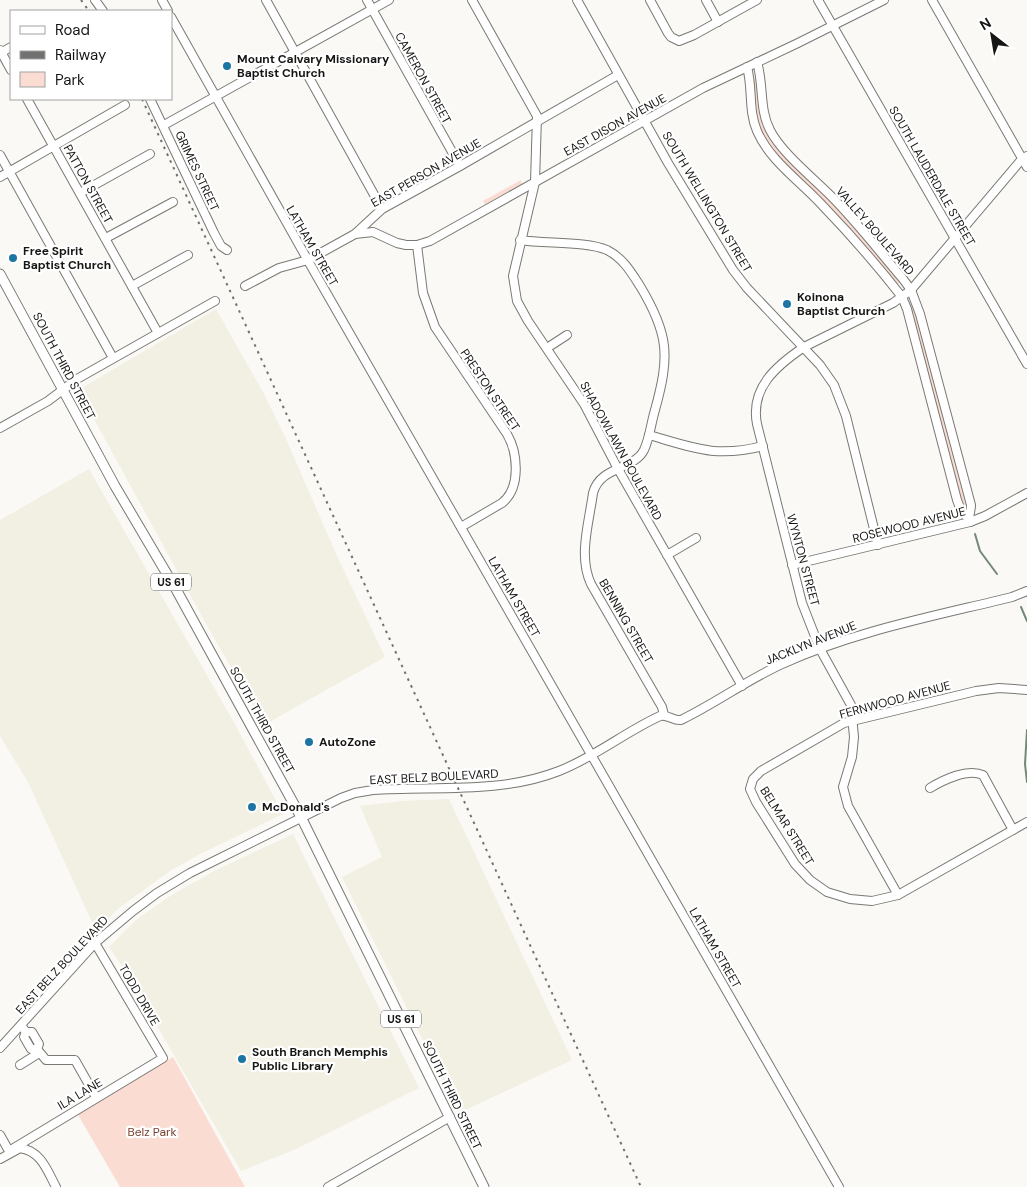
<svg xmlns="http://www.w3.org/2000/svg" width="1027" height="1187" font-family="'DM Sans',sans-serif">
	<style>
		.built { fill: #f2efe3 }
		.green { fill: #fadcd2 }
		.lines { fill: none; stroke-linecap: round; stroke-linejoin: round }
		.stream { stroke: #728977; stroke-width: 2 }
		.minor-casing { stroke: #797873; stroke-width: 10 }
		.major-casing { stroke: #797873; stroke-width: 11 }
		.minor { stroke: #fff; stroke-width: 8 }
		.major { stroke: #fff; stroke-width: 9 }
		.rail { stroke: #72716f; stroke-width: 2; stroke-dasharray: 2.5 5; stroke-linecap: butt }
		.poi-dot { fill: #1d75a4; stroke: #fff; stroke-width: 2 }
		.labels { text-anchor: middle; stroke-width: 4.5; stroke-linejoin: round; paint-order: stroke }
		.shield { fill: #fff; stroke: #5c5c5a; stroke-width: 1 }
		.shield-label { font-size: 11px; font-weight: bold; fill: #161614 }
		.poi-label { font-size: 12px; font-weight: bold; fill: #161614; stroke: #fff; text-anchor: start }
		.street-label { font-size: 12px; fill: #161614; stroke: #fff }
		.park-label { font-size: 12px; fill: #784231; stroke: #fff }
	</style>
	<rect width="100%" height="100%" fill="#fbf9f5"/>
	<!-- built -->
	<g class="built">
		<polygon points="216,309 264,394 286,439 337,556 385,657 264,725 209,629 78,390"/>
		<polygon points="89,469 236,726 283,814 198,855 170,871 119,908 96,931 28,782 0,736 0,520"/>
		<polygon points="449,799 572,1060 459,1113 342,877 382,857 360,806 402,801"/>
		<polygon points="293,834 419,1088 296,1149 241,1171 124,969 109,947 136,920 170,896 214,871"/>
	</g>
	<!-- green -->
	<g class="green">
		<polygon points="755,78 758,79 763,121 899,278 899,284 896,284 768,146 756,119 753,81"/>
		<polygon points="521,180 522,184 485,204 483,201"/>
		<polygon points="913,306 915,307 968,505 965,509 961,507 910,309"/>
		<polygon points="173,1057 245,1187 120,1187 77,1113"/>
	</g>
	<g class="lines">
		<!-- stream -->
		<g class="stream">
			<polyline points="975,534 980,551 997,574"/>
			<polyline points="1021,607 1027,621"/>
			<polyline points="1027,730 1025,764 1027,782"/>
		</g>
		<defs>
			<g id="minor">
				<polyline points="95,0 103,11"/>
				<polyline points="162,0 168,11"/>
				<polyline points="266,0 382,209"/>
				<polyline points="367,0 460,166"/>
				<polyline points="472,0 537,116 535,182 513,276 517,301 528,321 584,404 618,469 742,686"/>
				<polyline points="577,0 668,163 733,270 747,288 820,365 834,385 846,416 878,545"/>
				<polyline points="650,0 668,33 671,37 679,41 694,35 757,0"/>
				<polyline points="706,0 718,22"/>
				<polyline points="818,0 1027,364"/>
				<polyline points="932,0 1027,167"/>
				<polyline points="171,17 315,273 839,1187"/>
				<polyline points="0,50 11,70"/>
				<polyline points="2,52 11,47"/>
				<path d="M757,62C764,85 759,109 770,130C781,152 812,177 830,195C856,221 879,251 903,279L911,290L920,314L971,505C971,511 968,516 970,522"/>
				<path d="M747,67C753,88 748,110 757,131C770,161 800,181 822,205C850,234 877,265 902,297L907,309L957,500L962,513L969,518"/>
				<polyline points="27,99 158,333"/>
				<polyline points="150,99 214,233 221,246 227,250"/>
				<polyline points="164,125 389,0"/>
				<polyline points="0,155 113,358"/>
				<polyline points="0,177 125,105"/>
				<polyline points="80,193 150,154"/>
				<polyline points="355,234 373,232 397,243 406,245 417,245 430,241 703,88 798,43 884,0"/>
				<polyline points="106,238 173,202"/>
				<path d="M520,240C545,244 586,241 607,250C623,258 631,272 640,286C669,334 670,356 655,410C651,423 650,437 644,450C634,470 600,466 593,493C589,523 578,556 591,584L662,707L664,715"/>
				<path d="M417,245L423,293L435,327L507,434C518,453 521,488 502,503L461,527"/>
				<polyline points="132,286 188,255"/>
				<polyline points="245,286 279,268 308,260 355,234 382,209 460,166 618,75"/>
				<polyline points="547,348 567,335"/>
				<polyline points="0,428 48,401 77,379 215,301"/>
				<path d="M649,435C694,448 716,458 763,446"/>
				<polyline points="667,555 696,538"/>
				<polyline points="792,565 970,522 985,516 1027,493"/>
				<polyline points="1027,690 999,688 976,691 844,723 761,771 753,779 750,789 756,802 795,864 810,880 827,892 850,899 872,901 898,895 1027,822"/>
				<path d="M930,788C943,780 968,768 983,775L1013,830"/>
				<path d="M898,895L848,806L843,787L852,757L854,737L851,705L820,649L802,603L757,424C750,388 776,366 804,347L893,303L911,290L1022,159L1027,156"/>
				<polyline points="23,1028 26,1032 32,1032 39,1044 37,1049"/>
				<polyline points="26,1032 24,1037 31,1049 37,1049 46,1060 75,1060 96,1097"/>
				<path d="M0,1048L95,943L133,911L157,893L190,873L341,798L355,793L373,790C435,786 500,794 559,771C595,757 625,732 660,716C668,714 673,721 681,720C716,703 747,680 782,664C855,631 935,616 1012,597L1027,591"/>
				<polyline points="20,1065 39,1053"/>
				<polyline points="0,1135 9,1151 163,1058 95,943"/>
				<path d="M0,1159L20,1148C41,1151 47,1170 56,1187"/>
				<polyline points="328,1187 450,1117"/>
			</g>
			<polyline id="major" points="0,274 115,486 177,591 301,817 484,1187"/>
		</defs>
		<!-- minor casing -->
		<use href="#minor" class="minor-casing"/>
		<!-- major casing -->
		<use href="#major" class="major-casing"/>
		<!-- minor -->
		<use href="#minor" class="minor"/>
		<!-- major -->
		<use href="#major" class="major"/>
		<!-- rail -->
		<g class="rail">
			<polyline points="81,0 89,11"/>
			<polyline points="142,99 641,1187"/>
		</g>
	</g>
	<!-- markers -->
	<g class="poi-dot">
		<circle cx="227" cy="66" r="5"/>
		<circle cx="13" cy="258" r="5"/>
		<circle cx="787" cy="304" r="5"/>
		<circle cx="309" cy="742" r="5"/>
		<circle cx="252" cy="807" r="5"/>
		<circle cx="242" cy="1059" r="5"/>
	</g>
	<g class="labels">
		<!-- shield labels -->
		<g class="shield">
			<rect x="151" y="573.5" width="40" height="17" rx="4"/>
			<rect x="381" y="1010.5" width="40" height="17" rx="4"/>
		</g>
		<g class="shield-label">
			<text x="171" y="586">US 61</text>
			<text x="401" y="1023">US 61</text>
		</g>
		<!-- poi labels -->
		<g class="poi-label">
			<text x="237" y="63">Mount Calvary Missionary<tspan x="237" dy="14">Baptist Church</tspan></text>
			<text x="23" y="255">Free Spirit<tspan x="23" dy="14">Baptist Church</tspan></text>
			<text x="797" y="301">Koinona<tspan x="797" dy="14">Baptist Church</tspan></text>
			<text x="319" y="746">AutoZone</text>
			<text x="262" y="811">McDonald's</text>
			<text x="252" y="1056">South Branch Memphis<tspan x="252" dy="14">Public Library</tspan></text>
		</g>
		<!-- street labels -->
		<g class="street-label">
			<text transform="translate(423 78) rotate(61)" y="4">CAMERON STREET</text>
			<text transform="translate(615 125) rotate(-29)" y="4">EAST DISON AVENUE</text>
			<text transform="translate(197 171) rotate(65)" y="4">GRIMES STREET</text>
			<text transform="translate(426 173) rotate(-30)" y="4">EAST PERSON AVENUE</text>
			<text transform="translate(932 176) rotate(60)" y="4">SOUTH LAUDERDALE STREET</text>
			<text transform="translate(88 184) rotate(61)" y="4">PATTON STREET</text>
			<text transform="translate(707 202) rotate(59)" y="4">SOUTH WELLINGTON STREET</text>
			<text transform="translate(875 231) rotate(49)" y="4">VALLEY BOULEVARD</text>
			<text transform="translate(312 246) rotate(60)" y="4">LATHAM STREET</text>
			<text transform="translate(64 366) rotate(62)" y="4">SOUTH THIRD STREET</text>
			<text transform="translate(490 390) rotate(56)" y="4">PRESTON STREET</text>
			<text transform="translate(621 451) rotate(61)" y="4">SHADOWLAWN BOULEVARD</text>
			<text transform="translate(909 525) rotate(-14)" y="4">ROSEWOOD AVENUE</text>
			<text transform="translate(803 560) rotate(75)" y="4">WYNTON STREET</text>
			<text transform="translate(514 597) rotate(60)" y="4">LATHAM STREET</text>
			<text transform="translate(626 621) rotate(60)" y="4">BENNING STREET</text>
			<text transform="translate(811 643) rotate(-22)" y="4">JACKLYN AVENUE</text>
			<text transform="translate(895 700) rotate(-15)" y="4">FERNWOOD AVENUE</text>
			<text transform="translate(262 720) rotate(61)" y="4">SOUTH THIRD STREET</text>
			<text transform="translate(434 777) rotate(-3)" y="4">EAST BELZ BOULEVARD</text>
			<text transform="translate(787 826) rotate(58)" y="4">BELMAR STREET</text>
			<text transform="translate(715 948) rotate(60)" y="4">LATHAM STREET</text>
			<text transform="translate(62 965) rotate(-47)" y="4">EAST BELZ BOULEVARD</text>
			<text transform="translate(139 995) rotate(60)" y="4">TODD DRIVE</text>
			<text transform="translate(80 1094) rotate(-31)" y="4">ILA LANE</text>
			<text transform="translate(452 1095) rotate(64)" y="4">SOUTH THIRD STREET</text>
		</g>
		<!-- park labels -->
		<g class="park-label">
			<text x="152" y="1136">Belz Park</text>
		</g>
	</g>
	<!-- legend -->
	<rect x="10" y="10" width="162" height="90" fill="#ffffff" stroke="#a2a2a1"/>
	<rect x="20" y="26" width="25" height="8" fill="#ffffff" stroke="#a2a2a1"/>
	<text x="55" y="35" font-size="15" fill="#161614">Road</text>
	<rect x="20" y="51" width="25" height="8" fill="#72716f" stroke="#a2a2a1"/>
	<text x="55" y="60" font-size="15" fill="#161614">Railway</text>
	<rect x="20" y="72" width="25" height="15" fill="#fadcd2" stroke="#a2a2a1"/>
	<text x="55" y="85" font-size="15" fill="#161614">Park</text>
	<!-- north arrow -->
	<g transform="translate(992 35) rotate(329)" stroke="#ffffff" stroke-width="4" paint-order="stroke">
	<path d="M0-4L9 19L0 12L-9 19Z" fill="#161614"/>
	<text y="-8" font-size="14" font-weight="bold" text-anchor="middle" fill="#161614">N</text>
	</g>
</svg>
